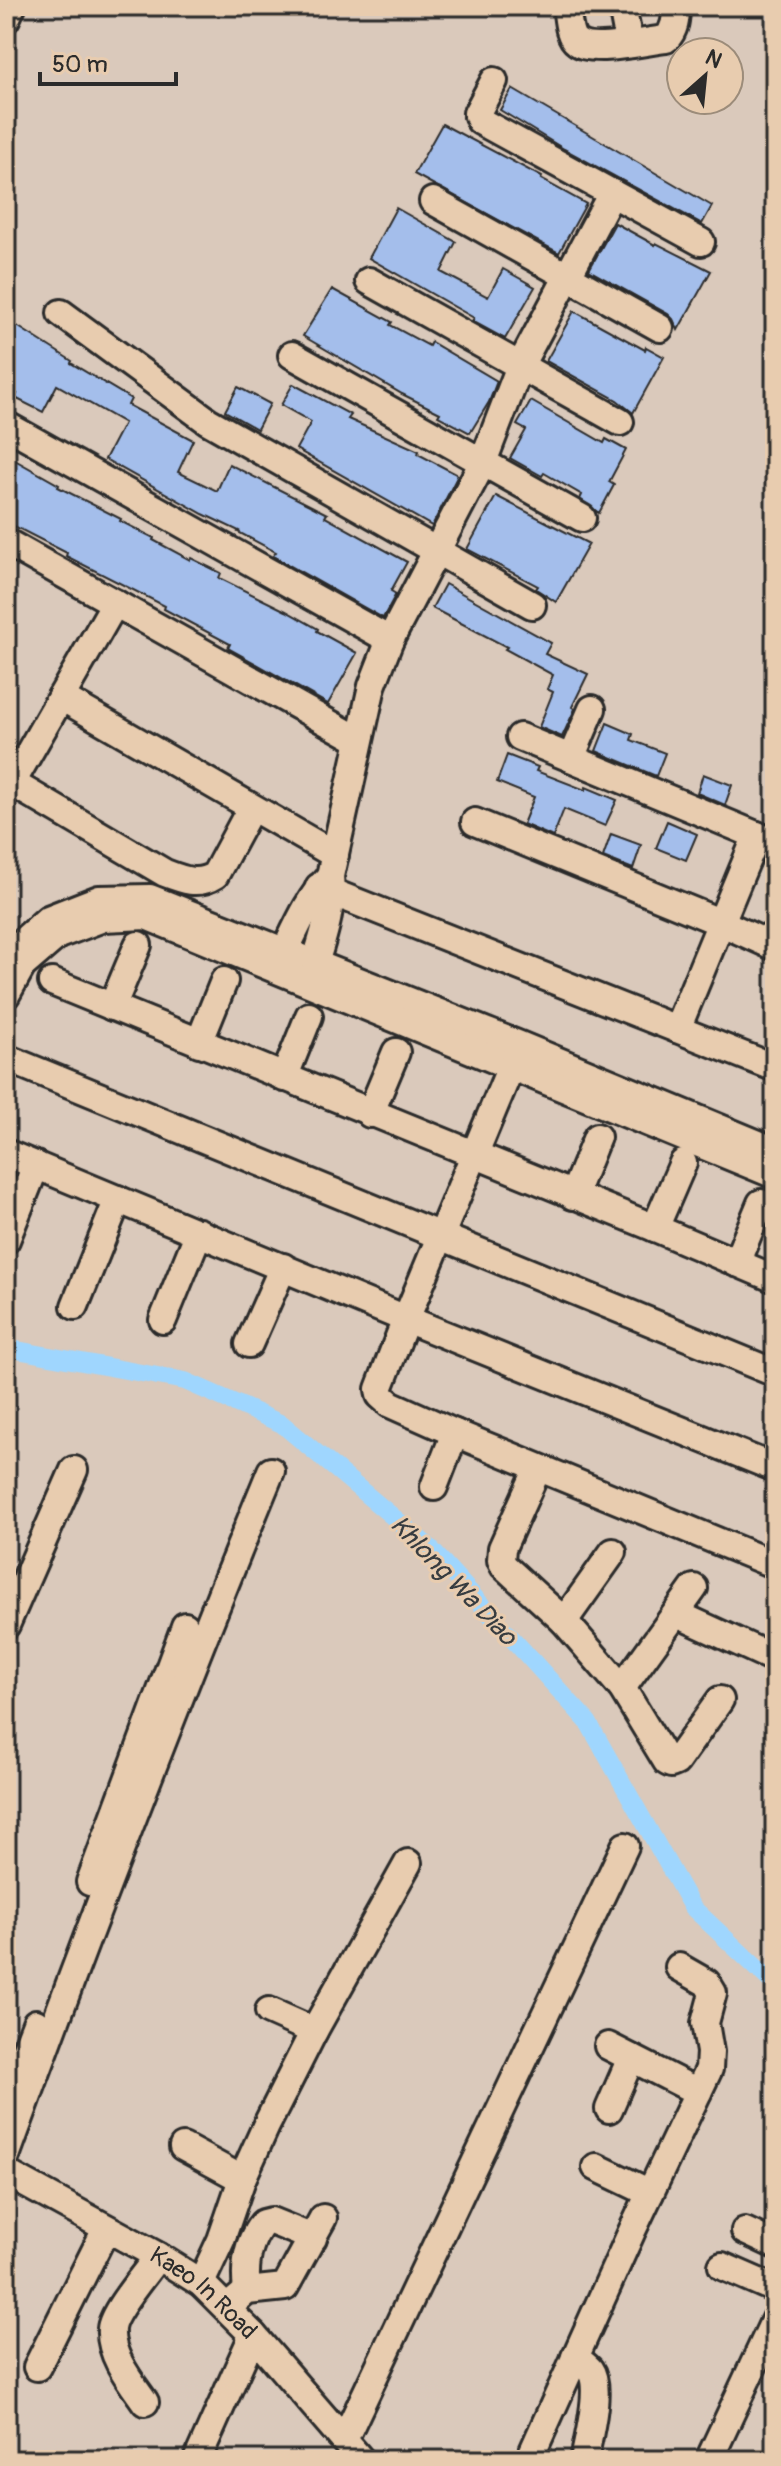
<svg xmlns="http://www.w3.org/2000/svg" width="781" height="2466" font-family="Pangolin,sans-serif">
	<style>
		.lines { fill: none; stroke-linecap: round; stroke-linejoin: round }
		.canal { stroke: #9fd6fe; stroke-width: 18 }
		.building { fill: #a4beeb; stroke: #2b2b2b; stroke-width: 2 }
		.minor-casing { stroke: #2b2b2b; stroke-width: 32 }
		.minor { stroke: #e8ccaf; stroke-width: 26 }
		.labels { text-anchor: middle; stroke-width: 6; stroke-linejoin: round; paint-order: stroke }
		.street-label { font-size: 24px; fill: #2b2b2b; stroke: #e8ccaf }
		.water-label { font-size: 26px; font-style: italic; fill: #373c40; stroke: #e8ccaf }
	</style>
	<rect width="100%" height="100%" fill="#dac9bb"/>
	<filter id="ink" filterUnits="userSpaceOnUse"><feTurbulence type="fractalNoise" baseFrequency=".0125" numOctaves="2"/><feDisplacementMap in="SourceGraphic" scale="16" xChannelSelector="R" yChannelSelector="G"/><feConvolveMatrix kernelMatrix="1 2 1 2 8 2 1 2 1" color-interpolation-filters="sRGB"/></filter>
	<g filter="url(#ink)">
		<g class="lines">
			<!-- canal -->
			<polyline class="canal" points="6,1348 185,1381 282,1424 429,1547 588,1722 692,1907 775,1985"/>
		</g>
		<!-- building -->
		<g class="building">
			<polygon points="512,89 712,206 702,224 564,149 500,110"/>
			<polygon points="442,124 542,177 541,179 586,204 559,253 414,174"/>
			<polygon points="396,208 456,242 441,272 488,297 503,269 535,287 505,339 472,321 474,318 369,258"/>
			<polygon points="615,223 655,245 656,243 711,271 678,330 673,319 668,314 589,270"/>
			<polygon points="332,289 392,322 390,325 429,346 431,342 497,381 489,402 470,433 438,416 440,413 402,394 303,336"/>
			<polygon points="574,311 645,350 646,347 664,357 633,413 617,400 546,361"/>
			<polygon points="14,324 72,361 71,363 131,399 128,405 193,440 178,472 217,491 229,464 327,514 325,517 407,562 391,591 396,594 383,618 273,556 276,552 238,532 239,531 203,514 105,459 124,423 57,385 43,412 15,398 17,394 6,388 6,337"/>
			<polygon points="293,384 351,415 348,419 419,451 418,454 458,475 432,526 296,449 311,422 281,405"/>
			<polygon points="238,387 270,404 257,429 225,411"/>
			<polygon points="531,401 604,443 606,439 626,450 609,482 614,485 599,513 580,499 582,495 544,473 542,476 510,458 526,430 517,425"/>
			<polygon points="6,455 59,485 58,487 121,519 120,521 154,538 153,540 190,560 191,558 221,573 219,578 286,611 318,629 317,631 357,653 328,704 228,648 230,644 164,609 165,606 66,556 67,553 6,522"/>
			<polygon points="496,496 589,544 556,602 536,589 538,586 467,549"/>
			<polygon points="445,584 551,643 545,654 588,674 572,707 575,709 562,737 539,727 553,692 547,689 553,675 505,649 507,647 432,608"/>
			<polygon points="607,723 633,734 631,740 665,753 656,776 596,751"/>
			<polygon points="507,755 538,767 536,771 585,790 586,787 617,800 605,826 564,809 553,837 523,824 534,797 497,782"/>
			<polygon points="703,774 732,785 725,805 697,793"/>
			<polygon points="667,821 697,834 686,860 656,848"/>
			<polygon points="611,834 641,845 633,869 603,857"/>
		</g>
		<g class="lines">
			<defs>
				<g id="minor">
					<path d="M566,6C568,16 568,36 577,42C592,54 646,41 666,39C675,30 676,19 676,6"/>
					<polyline points="622,6 629,43"/>
					<polyline points="6,19 12,6"/>
					<polyline points="494,81 477,113 480,121 701,242"/>
					<polyline points="433,201 660,328"/>
					<polyline points="369,281 620,422"/>
					<polyline points="61,313 208,421 532,605"/>
					<polyline points="292,355 582,518"/>
					<polyline points="6,425 390,640"/>
					<polyline points="6,542 359,740"/>
					<polyline points="61,697 335,855"/>
					<polyline points="520,737 775,843"/>
					<polyline points="571,758 592,709"/>
					<path d="M12,783L165,873C183,880 198,886 215,875L251,808"/>
					<polyline points="6,793 115,603"/>
					<polyline points="475,822 722,923 775,947"/>
					<polyline points="319,887 775,1068"/>
					<path d="M285,951C298,924 309,898 330,876"/>
					<polyline points="6,956 48,919 99,899 150,898 520,1045 775,1151"/>
					<path d="M315,963C324,934 333,907 330,876L372,686L390,640L483,462L520,366L612,193"/>
					<polyline points="52,982 655,1228 775,1279"/>
					<polyline points="6,995 22,966 58,935 103,918 146,916 775,1175"/>
					<polyline points="112,1007 138,945"/>
					<polyline points="677,1029 757,835"/>
					<polyline points="199,1043 224,981"/>
					<polyline points="517,1052 406,1319 379,1389 380,1395 390,1404 455,1433 775,1565"/>
					<polyline points="6,1058 775,1373"/>
					<polyline points="284,1078 309,1016"/>
					<polyline points="370,1114 396,1052"/>
					<polyline points="6,1153 406,1319 775,1468"/>
					<polyline points="573,1196 597,1137"/>
					<polyline points="655,1228 683,1163"/>
					<polyline points="6,1240 36,1165"/>
					<polyline points="736,1263 761,1203"/>
					<polyline points="75,1306 118,1199"/>
					<polyline points="163,1320 199,1232"/>
					<polyline points="249,1344 283,1267"/>
					<polyline points="538,1468 502,1548 501,1560 504,1566 564,1621 622,1688 667,1762 671,1764 676,1762 720,1700"/>
					<polyline points="434,1487 455,1433"/>
					<polyline points="677,1614 775,1659"/>
					<polyline points="564,1621 613,1552"/>
					<polyline points="6,1625 74,1470"/>
					<polyline points="622,1688 694,1588"/>
					<polyline points="90,1882 185,1626"/>
					<polyline points="269,2011 314,2031"/>
					<polyline points="608,2046 698,2092"/>
					<polyline points="6,2100 36,2023"/>
					<polyline points="609,2109 631,2058"/>
					<polyline points="183,2147 242,2179"/>
					<path d="M6,2156C90,1926 178,1697 271,1471"/>
					<polyline points="596,2167 650,2193"/>
					<path id="s1" d="M6,2173L158,2256L201,2283L253,2335L361,2460"/>
					<polyline points="745,2231 775,2245"/>
					<polyline points="722,2266 775,2289"/>
					<polyline points="201,2283 221,2240 242,2179 266,2126 314,2031 408,1863"/>
					<path d="M247,2291C244,2267 247,2242 263,2223L271,2221L313,2238"/>
					<polyline points="228,2307 247,2291 285,2287 323,2218"/>
					<path d="M575,2357C579,2361 586,2365 590,2370C602,2387 588,2440 584,2460"/>
					<polyline points="37,2367 106,2229"/>
					<path d="M145,2402C131,2382 109,2355 111,2329C112,2312 147,2272 158,2256"/>
					<polyline points="344,2440 625,1846"/>
					<polyline points="197,2460 253,2335"/>
					<polyline points="529,2460 632,2231 709,2069 710,2052 705,2023 713,1993 707,1983 679,1967"/>
					<polyline points="709,2460 775,2319"/>
				</g>
			</defs>
			<!-- minor casing -->
			<use href="#minor" class="minor-casing"/>
			<!-- minor -->
			<use href="#minor" class="minor"/>
		</g>
	</g>
	<g class="labels">
		<!-- street labels -->
		<g class="street-label">
			<text dy="8" stroke="none"><textPath href="#s1" startOffset="232">Kaeo In Road</textPath></text>
		</g>
		<!-- water labels -->
		<g class="water-label">
			<text transform="translate(454 1580) rotate(46)" y="9">Khlong Wa Diao</text>
		</g>
	</g>
	<!-- margin -->
	<rect width="781" height="2466" fill="none" stroke="#e8ccaf" stroke-width="32"/>
	<rect x="16" y="16" width="749" height="2434" fill="none" stroke="#2b2b2b" stroke-width="3" filter="url(#ink)"/>
	<!-- north arrow -->
	<g transform="translate(705 76) rotate(27)"><circle r="38" fill="#e8ccaf" stroke="#9c8c7a" stroke-width="2"/>
	<path d="M0-6L14 30L0 20L-14 30Z" fill="#2b2b2b"/>
	<text y="-12" font-size="22" font-weight="bold" text-anchor="middle" fill="#2b2b2b">N</text>
	</g>
	<!-- scale -->
	<path d="M40 72v12h136v-12" fill="none" stroke="#2b2b2b" stroke-width="4"/>
	<text x="52" y="72" font-size="24" fill="#2b2b2b" stroke="#e8ccaf" stroke-width="6" paint-order="stroke">50 m</text>
</svg>
